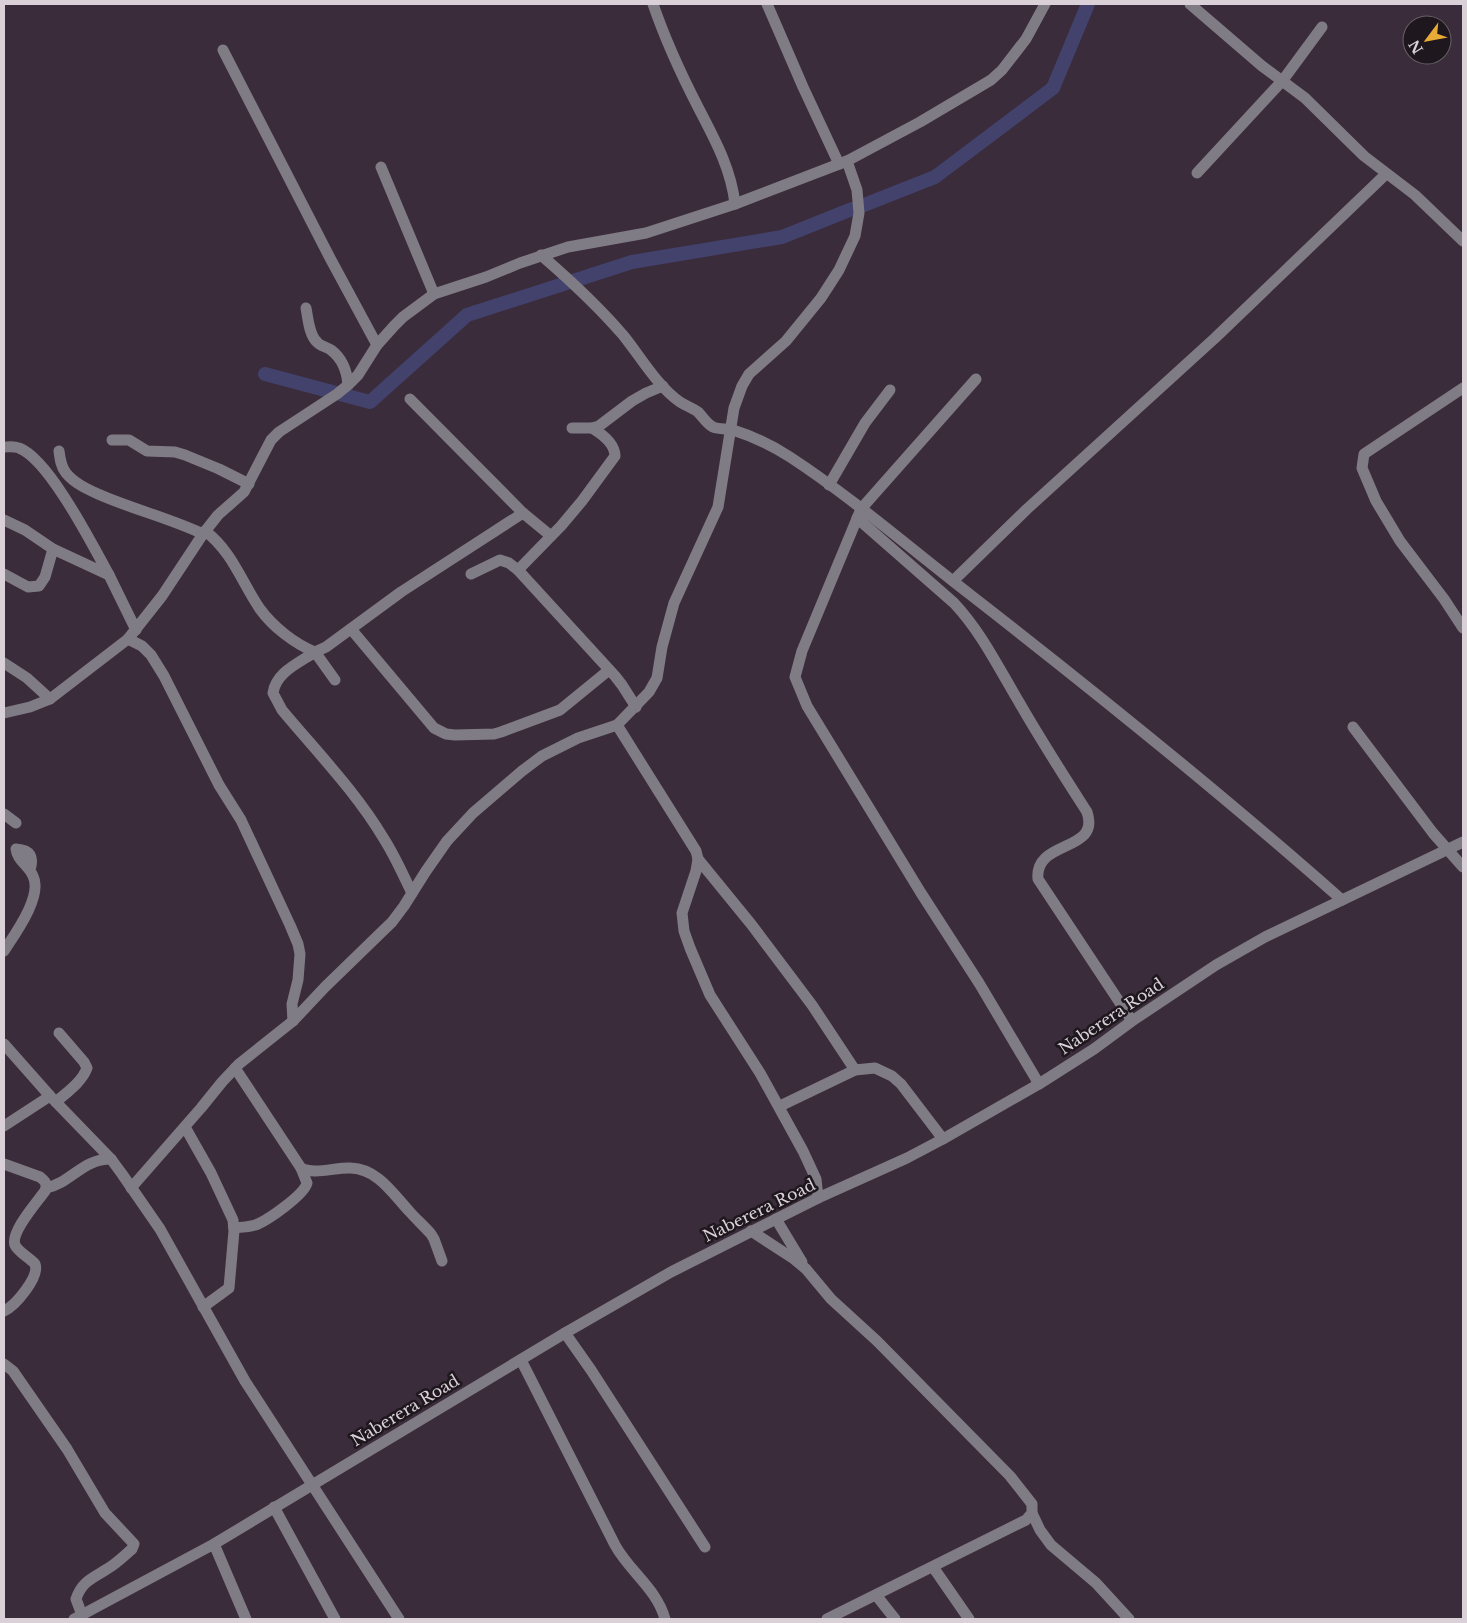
<svg xmlns="http://www.w3.org/2000/svg" width="1467" height="1623" font-family="'Libre Baskerville',serif">
	<style>
		.lines { fill: none; stroke-linecap: round; stroke-linejoin: round }
		.river { stroke: #42426c; stroke-width: 14 }
		.minor { stroke: #807c85; stroke-width: 11 }
		.labels { text-anchor: middle; stroke-width: 5; stroke-linejoin: round; paint-order: stroke }
		.street-label { font-size: 16px; fill: #d9d0d8; stroke: #1e171d }
	</style>
	<rect width="100%" height="100%" fill="#3a2c3a"/>
	<g class="lines">
		<!-- river -->
		<g class="river">
			<polyline points="864,205 935,177 1053,88 1088,4"/>
			<polyline points="265,374 370,402 467,315 632,262 782,237 852,209"/>
		</g>
		<!-- minor -->
		<g class="minor">
			<path d="M653,4C665,39 681,74 698,107C714,138 731,168 735,204"/>
			<polyline points="767,4 803,87 839,164"/>
			<polyline points="1190,4 1262,66 1305,98 1364,156 1415,195 1463,241"/>
			<polyline points="223,50 330,258 377,345"/>
			<polyline points="381,167 434,294"/>
			<polyline points="1197,173 1283,80 1322,27"/>
			<path d="M541,255C570,280 598,306 623,335C640,356 658,387 680,402C686,406 693,408 698,412C703,417 707,424 713,427C720,430 727,428 733,430C752,436 773,446 790,457C854,499 911,549 972,596C1098,694 1222,794 1342,900"/>
			<path d="M306,308C308,318 309,335 317,342C320,346 327,347 331,350C343,359 347,371 348,385"/>
			<polyline points="976,379 861,509 802,651 795,677 807,706 921,893 979,983 1039,1084"/>
			<polyline points="1463,388 1364,454 1362,468 1376,501 1400,541 1444,599 1463,628"/>
			<polyline points="410,399 523,513 551,536"/>
			<polyline points="572,428 592,428 599,426 632,401 646,393 663,386"/>
			<polyline points="112,440 129,440 147,451 175,452 185,455 219,469 249,484"/>
			<path d="M4,447C9,447 14,446 19,448C49,459 93,546 109,575"/>
			<path d="M59,451C60,459 61,467 66,473C74,483 87,489 98,494C132,509 169,518 203,534"/>
			<polyline points="829,485 865,423 890,390"/>
			<path d="M857,518L954,603C982,633 998,667 1019,702C1040,739 1064,776 1087,812C1101,853 1034,839 1038,879L1132,1021"/>
			<polyline points="4,520 25,530 53,549 109,575 136,630"/>
			<path d="M205,531C232,551 242,583 260,609C273,627 295,644 315,652L326,647L401,592L523,513"/>
			<path d="M518,570L561,526L582,501L615,456C615,444 602,434 592,428"/>
			<polyline points="4,574 28,587 39,586 45,577 53,549"/>
			<polyline points="471,574 500,560 509,563 518,570 615,676 622,685 636,707"/>
			<polyline points="953,581 1027,509 1215,338 1386,174"/>
			<polyline points="351,629 434,728 446,734 455,735 494,734 501,732 560,710 609,670"/>
			<polyline points="128,639 142,646 151,655 164,676 219,785 241,820 290,925 298,944 300,954 298,980 292,1004 293,1021"/>
			<polyline points="4,663 27,678 50,699"/>
			<path d="M335,680L315,652C299,663 276,672 273,693L282,710C317,752 356,792 384,839C395,856 403,875 412,893"/>
			<polyline points="4,713 30,707 50,699 128,639 162,596 203,534 218,515 244,492 271,440 279,432 337,394 348,385 358,375 377,345 394,326 403,317 434,294 486,277 520,263 568,247 646,233 735,204 847,161 920,122 991,80 1002,70 1026,39 1045,4"/>
			<polyline points="617,725 696,851 698,859 696,871 682,913 684,931 690,948 710,995 760,1073 803,1151 816,1179 818,1198"/>
			<polyline points="1353,727 1433,833 1463,867"/>
			<polyline points="4,814 16,823"/>
			<polyline points="698,859 751,924 812,1005 855,1070"/>
			<path d="M4,951C15,934 43,896 33,876C29,866 17,860 16,849C31,850 34,857 30,870"/>
			<polyline points="4,1044 50,1096 111,1159 122,1174 160,1229 245,1381 399,1619"/>
			<path d="M235,1068L301,1168C313,1175 337,1167 351,1168C378,1169 393,1194 409,1211C416,1219 424,1226 431,1234L434,1239L442,1261"/>
			<path d="M56,1102C67,1092 82,1082 87,1068L84,1062L59,1033"/>
			<polyline points="780,1106 855,1070 875,1068 892,1076 901,1084 943,1139"/>
			<polyline points="4,1126 50,1096"/>
			<polyline points="185,1127 211,1173 233,1220 234,1231 229,1288 203,1307"/>
			<path d="M4,1164L40,1177C45,1181 48,1184 45,1191C38,1201 10,1232 15,1245C18,1252 30,1258 35,1264C40,1277 15,1306 4,1311"/>
			<path d="M46,1188C71,1183 82,1159 111,1159"/>
			<polyline points="131,1188 201,1108 222,1082 239,1064 293,1021 325,987 392,922 404,906 426,871 447,841 473,813 522,771 542,756 578,738 617,725 649,692 657,678 662,647 674,603 718,507 734,408 742,386 749,374 786,341 821,298 839,270 855,236 859,213 857,190 847,161"/>
			<polyline points="776,1219 802,1262"/>
			<path d="M234,1228C242,1227 250,1227 258,1224C269,1219 304,1195 307,1183L301,1168"/>
			<polyline points="751,1231 794,1259 806,1269 831,1299 877,1341 1010,1476 1032,1504 1032,1513 1026,1520 827,1619"/>
			<polyline points="565,1333 591,1370 705,1547"/>
			<path d="M521,1360L615,1545C629,1571 657,1589 665,1619"/>
			<path d="M4,1364L13,1371L67,1449L105,1513L134,1544L132,1549C124,1556 116,1564 107,1569C93,1578 82,1581 76,1599L82,1615"/>
			<polyline points="274,1507 335,1619"/>
			<polyline points="1032,1513 1040,1530 1051,1545 1096,1583 1129,1619"/>
			<polyline points="214,1544 246,1619"/>
			<polyline points="933,1567 969,1619"/>
			<polyline points="876,1595 895,1619"/>
			<polyline points="74,1619 214,1544 565,1333 671,1272 818,1198 907,1158 943,1139 1039,1084 1094,1049 1132,1021 1216,965 1265,937 1463,842"/>
		</g>
	</g>
	<g class="labels">
		<!-- street labels -->
		<g class="street-label">
			<text transform="translate(1111 1016) rotate(-34)" y="6">Naberera Road</text>
			<text transform="translate(759 1210) rotate(-26)" y="6">Naberera Road</text>
			<text transform="translate(405 1410) rotate(-31)" y="6">Naberera Road</text>
		</g>
	</g>
	<!-- border -->
	<rect width="1467" height="1623" fill="none" stroke="#d9d0d8" stroke-width="10"/>
	<!-- north arrow -->
	<g transform="translate(1427 40) rotate(238)"><circle r="24" fill="#1e171d" stroke="#696168"/>
	<path d="M0-4L9 19L0 12L-9 19Z" fill="#e9ab38"/>
	<text y="-8" font-size="14" font-weight="bold" text-anchor="middle" fill="#d9d0d8">N</text>
	</g>
</svg>
